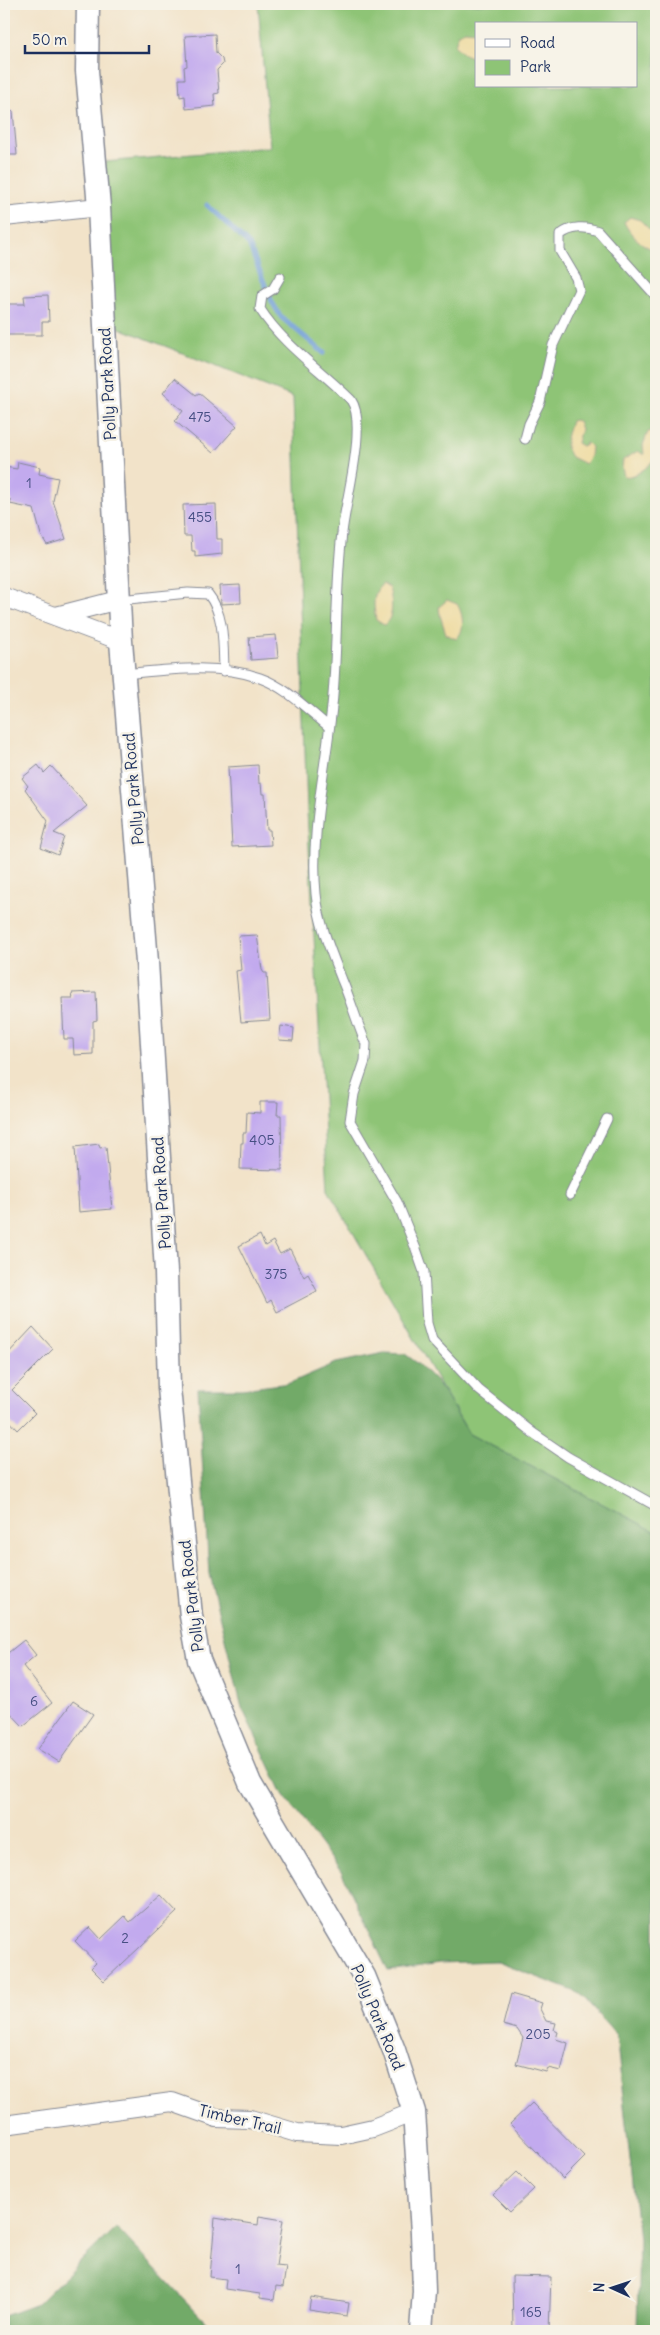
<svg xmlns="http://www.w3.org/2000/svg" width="660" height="2335" font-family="Delius,sans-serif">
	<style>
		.green { fill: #8ec476; stroke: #547a6a; fill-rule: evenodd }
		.forest { fill: #72aa67; stroke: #466c62 }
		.sand { fill: #eeda9e; stroke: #84847e }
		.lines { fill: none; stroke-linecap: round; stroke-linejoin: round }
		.stream { stroke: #6c9cd6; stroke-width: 5 }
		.building { fill: #c2aaee }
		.service-casing { stroke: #868994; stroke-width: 11 }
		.minor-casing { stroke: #868994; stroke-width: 20 }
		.tertiary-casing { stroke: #868994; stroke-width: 25 }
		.service { stroke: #fff; stroke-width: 9 }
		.minor { stroke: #fff; stroke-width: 18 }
		.tertiary { stroke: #fff; stroke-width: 22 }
		.labels { text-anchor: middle; stroke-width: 5; stroke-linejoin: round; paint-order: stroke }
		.number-label { font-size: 14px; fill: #454e82 }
		.street-label { font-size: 16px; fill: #1b2f5e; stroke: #f7f3e8 }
	</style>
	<rect width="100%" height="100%" fill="#f7f3e8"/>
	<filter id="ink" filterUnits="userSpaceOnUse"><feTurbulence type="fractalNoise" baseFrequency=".02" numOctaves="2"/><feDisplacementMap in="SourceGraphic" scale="10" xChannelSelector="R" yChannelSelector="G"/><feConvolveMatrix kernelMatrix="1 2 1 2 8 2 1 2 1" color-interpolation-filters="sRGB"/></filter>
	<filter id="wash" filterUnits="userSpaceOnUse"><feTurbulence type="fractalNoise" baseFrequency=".0096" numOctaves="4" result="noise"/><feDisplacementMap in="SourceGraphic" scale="20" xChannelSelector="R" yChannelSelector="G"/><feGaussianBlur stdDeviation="1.12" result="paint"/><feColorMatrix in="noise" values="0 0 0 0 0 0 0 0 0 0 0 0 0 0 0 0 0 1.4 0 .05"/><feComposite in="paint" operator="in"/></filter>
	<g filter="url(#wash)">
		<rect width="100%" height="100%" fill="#f2e3c9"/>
		<!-- green -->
		<path class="green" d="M258,4H656V1532L469,1434L328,1189L307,811L293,397L112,325L105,162L270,147ZM476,24H636V86H476Z"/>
		<!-- forest -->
		<g class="forest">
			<polygon points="384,1353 405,1354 420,1365 439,1384 469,1434 656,1532 656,2331 637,2331 639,2239 616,2035 579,1993 495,1961 440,1963 388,1971 342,1873 283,1794 242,1708 209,1574 198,1389 242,1389 290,1383 336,1363"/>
			<polygon points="116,2227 214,2331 4,2331 4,2316 37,2304"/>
		</g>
		<!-- sand -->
		<g class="sand">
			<polygon points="465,30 476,31 476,59 464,54 455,46 458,33"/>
			<path d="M630,217L640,220L656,236V251C642,246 630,235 624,222Z"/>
			<path d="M574,420L578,421L581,429L577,443L582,446L587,443L591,447L590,456L585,464L571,457C562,443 567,435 571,421Z"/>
			<path d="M651,431L656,437C656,442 657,449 656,454C654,464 634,479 624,476L622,468L623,460L638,451L644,455L643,445L648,432Z"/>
			<path d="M383,584L389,588C392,599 395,617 384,625L376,620C374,608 371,592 383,584Z"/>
			<path d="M447,600L457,604C463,613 466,631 456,639L446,634C443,623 440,619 439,607Z"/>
		</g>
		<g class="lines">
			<!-- stream -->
			<polyline class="stream" points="207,205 249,245 272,302 281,317 324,353"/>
		</g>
		<g id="blocks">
			<!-- building -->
			<g class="building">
				<polygon points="215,34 216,53 222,59 223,64 217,70 219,93 214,94 215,106 186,109 185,96 180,97 179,79 185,79 184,67 187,66 185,36"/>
				<polygon points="13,111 17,155 4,155 4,112"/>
				<polygon points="48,295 49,322 42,322 42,335 4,335 4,304 25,304 24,296"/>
				<polygon points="175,378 196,395 199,393 237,426 213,453 175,421 183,411 163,393"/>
				<polygon points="18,462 40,467 39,474 58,478 53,501 66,539 47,545 41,535 34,509 10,504 11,500 4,499 4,467 17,469"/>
				<polygon points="216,504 217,539 222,539 222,554 195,557 195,551 192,551 191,536 184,536 183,505"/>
				<polygon points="240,585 241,603 221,604 220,586"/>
				<polygon points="276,635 278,658 251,660 249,637"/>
				<polygon points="38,765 44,773 51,766 87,806 54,833 64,837 58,855 41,848 48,821 25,789 28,786 22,778"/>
				<polygon points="258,765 259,784 261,783 262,794 265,794 267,830 270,830 271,845 232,847 228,767"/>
				<polygon points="257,935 262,970 264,973 267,973 270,1020 241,1022 236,971 241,970 238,936"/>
				<polygon points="96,992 97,1020 93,1021 93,1054 74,1055 73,1039 64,1039 62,998 73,998 72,993"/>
				<polygon points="281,1026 294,1028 293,1041 279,1040"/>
				<polygon points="260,1102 278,1102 277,1115 281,1115 282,1170 240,1169 241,1143 243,1143 243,1133 246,1133 247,1112 260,1113"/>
				<polygon points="99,1144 100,1148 106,1147 112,1209 79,1212 75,1147"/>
				<polygon points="260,1235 265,1246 273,1241 280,1254 290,1249 304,1277 308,1274 317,1291 277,1312 271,1300 267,1303 239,1246"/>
				<polygon points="33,1327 53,1349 12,1390 35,1413 18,1430 4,1415 4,1358"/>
				<polygon points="24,1640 36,1655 23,1666 52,1703 23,1726 4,1706 4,1656"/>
				<polygon points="73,1701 93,1714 59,1762 38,1749"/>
				<polygon points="161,1895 177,1912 104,1981 91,1968 96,1963 75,1941 90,1927 101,1939 125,1916 130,1922"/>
				<polygon points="511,1994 542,2003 540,2009 546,2021 556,2023 554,2030 558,2032 556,2039 568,2043 561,2071 548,2068 546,2072 516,2064 523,2038 517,2029 503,2025"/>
				<polygon points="532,2103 585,2157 563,2179 510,2124"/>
				<polygon points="517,2172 534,2189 510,2212 493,2195"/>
				<polygon points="259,2216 283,2220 276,2266 286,2267 283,2287 276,2286 274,2300 260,2298 260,2294 225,2289 226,2279 210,2277 215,2218 258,2225"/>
				<polygon points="512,2276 551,2277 549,2331 513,2331"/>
				<polygon points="311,2297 349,2303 347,2316 309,2310"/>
			</g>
		</g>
	</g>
	<g filter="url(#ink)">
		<use href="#blocks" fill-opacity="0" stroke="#868994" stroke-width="1"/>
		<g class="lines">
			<defs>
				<g id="service">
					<path d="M280,277L273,289L262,296L260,309C283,345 321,370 351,400C368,424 345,502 342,533C335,590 338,649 332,706C326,768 310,832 316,894C319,924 331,952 342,980C351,1001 357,1023 366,1044L365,1061L354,1094L350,1121L397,1202L416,1249L424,1272L427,1323L432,1340L479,1390L533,1433L568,1457L656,1506"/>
					<path d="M525,439L529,424L540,402L553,345L579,290L576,278L560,251V235C571,226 586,226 598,231L656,296"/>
					<path d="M119,600L188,593L208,594C225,615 223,645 224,671"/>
					<path d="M124,674C167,670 218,663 260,678C286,687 308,710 329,727"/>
					<polyline points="570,1195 607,1119"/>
				</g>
				<g id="minor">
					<polyline points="4,217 99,207"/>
					<polyline points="4,597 121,641"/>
					<polyline points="56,616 118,600"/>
					<polyline points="4,2125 172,2102 217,2118 250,2119 297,2133 341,2135 373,2128 414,2112"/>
				</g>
				<polyline id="tertiary" points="88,4 87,71 99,207 121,641 147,962 166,1272 169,1388 191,1616 199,1660 250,1783 364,1976 394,2050 414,2112 422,2233 424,2291 421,2331"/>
			</defs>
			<!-- service casing -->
			<use href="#service" class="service-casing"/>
			<!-- minor casing -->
			<use href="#minor" class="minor-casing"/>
			<!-- tertiary casing -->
			<use href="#tertiary" class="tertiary-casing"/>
			<!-- service -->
			<use href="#service" class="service"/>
			<!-- minor -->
			<use href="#minor" class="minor"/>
			<!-- tertiary -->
			<use href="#tertiary" class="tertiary"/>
		</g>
	</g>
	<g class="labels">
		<!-- number labels -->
		<g class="number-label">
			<text x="200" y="422">475</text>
			<text x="29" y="488">1</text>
			<text x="200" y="522">455</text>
			<text x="262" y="1145">405</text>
			<text x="276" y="1279">375</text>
			<text x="34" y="1706">6</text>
			<text x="125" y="1943">2</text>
			<text x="538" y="2039">205</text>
			<text x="238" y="2274">1</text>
			<text x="531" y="2317">165</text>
		</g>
		<!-- street labels -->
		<g class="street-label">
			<text transform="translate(107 384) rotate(-93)" y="6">Polly Park Road</text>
			<text transform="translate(133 789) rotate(-95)" y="6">Polly Park Road</text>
			<text transform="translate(161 1193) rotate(-94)" y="6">Polly Park Road</text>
			<text transform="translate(191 1596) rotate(-97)" y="6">Polly Park Road</text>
			<text transform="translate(378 2017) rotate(67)" y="6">Polly Park Road</text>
			<text transform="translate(240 2119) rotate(13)" y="6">Timber Trail</text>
		</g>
	</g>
	<!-- margin -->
	<rect width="660" height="2335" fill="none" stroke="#f7f3e8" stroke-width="20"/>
	<!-- legend -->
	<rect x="475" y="22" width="162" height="65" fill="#f7f3e8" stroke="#9fa5b1"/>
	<rect x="485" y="39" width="25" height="8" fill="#ffffff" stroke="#9fa5b1"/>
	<text x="520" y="48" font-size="15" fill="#1b2f5e">Road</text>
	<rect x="485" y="60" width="25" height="15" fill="#8ec476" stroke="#9fa5b1"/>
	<text x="520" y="72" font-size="15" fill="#1b2f5e">Park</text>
	<!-- north arrow -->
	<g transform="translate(612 2288) rotate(273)" stroke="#f7f3e8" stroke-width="4" paint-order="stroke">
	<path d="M0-4L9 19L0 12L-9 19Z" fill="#1b2f5e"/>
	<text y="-8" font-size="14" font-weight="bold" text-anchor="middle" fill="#1b2f5e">N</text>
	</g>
	<!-- scale -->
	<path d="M25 45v8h124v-8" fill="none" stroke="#1b2f5e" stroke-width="2.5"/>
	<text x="32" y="45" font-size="15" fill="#1b2f5e" stroke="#f7f3e8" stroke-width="4" paint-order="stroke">50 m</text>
</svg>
